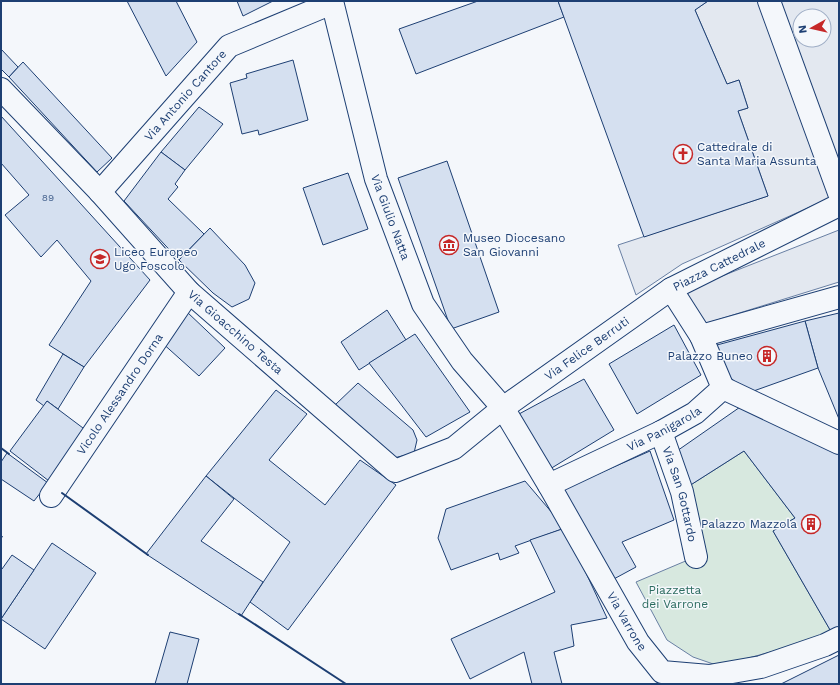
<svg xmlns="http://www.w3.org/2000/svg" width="840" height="685" font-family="'Work Sans',sans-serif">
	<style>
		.green { fill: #d7e8df; stroke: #687fa3 }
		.parking { fill: #e3e8f0; stroke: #687fa3; fill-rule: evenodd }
		.building { fill: #d5e0f0; stroke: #1d3f73 }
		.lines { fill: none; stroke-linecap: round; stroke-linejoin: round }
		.minor-casing { stroke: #1d3f73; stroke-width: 24 }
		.minor { stroke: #f4f7fb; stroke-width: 22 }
		.fence { stroke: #1d3f73; stroke-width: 1; stroke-dasharray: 5 2; stroke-linecap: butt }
		.wall { stroke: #1d3f73; stroke-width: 2 }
		.labels { text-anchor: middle; stroke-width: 3; stroke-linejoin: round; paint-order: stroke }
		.number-label { font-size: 10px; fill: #4b6792 }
		.street-label { font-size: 12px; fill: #1d3f73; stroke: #f4f7fb }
		.poi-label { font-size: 12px; fill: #1d3f73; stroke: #f4f7fb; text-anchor: start }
		.park-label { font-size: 12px; fill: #2c6c60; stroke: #f4f7fb }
	</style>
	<rect width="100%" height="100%" fill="#f4f7fb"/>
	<!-- green -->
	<polygon class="green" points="744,451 795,518 773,531 833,635 719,666 693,657 667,640 636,582 695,557 689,486"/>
	<!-- parking -->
	<g class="parking">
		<path d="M708,1H839V194L682,264L636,295L618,245L768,196L738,111L748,108L739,80L727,84L695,10ZM800,16H824V40H800Z"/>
		<polygon points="839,230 839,282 704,324 684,291"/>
	</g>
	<!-- building -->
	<g class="building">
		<polygon points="127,1 176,1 197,42 166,76"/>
		<polygon points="237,1 273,1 243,16"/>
		<polygon points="478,1 558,1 564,17 416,74 399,29"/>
		<polygon points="558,1 708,1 695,10 727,84 739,80 748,108 738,111 768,196 644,237"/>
		<polygon points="1,49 18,67 9,77 1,69"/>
		<polygon points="293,60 308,120 259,135 258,130 242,134 230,83 247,78 246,74"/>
		<polygon points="23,62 112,158 97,172 9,77"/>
		<polygon points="199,107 223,124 185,170 161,152"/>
		<polygon points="1,116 150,280 84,367 49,345 91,281 57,240 41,257 5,215 29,195 1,163"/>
		<polygon points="161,152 185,170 175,184 178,187 168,199 204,234 179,260 124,201"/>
		<polygon points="447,161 499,312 451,329 398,178"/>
		<polygon points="348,173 368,229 323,245 303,188"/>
		<polygon points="210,228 245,265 255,283 249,299 232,307 213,293 179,260"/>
		<polygon points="387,310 406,340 359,370 341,342"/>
		<polygon points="187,312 225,348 199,376 160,341"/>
		<polygon points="839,313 839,419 818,368 805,321"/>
		<polygon points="805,321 818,368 748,393 724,372 717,345"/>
		<polygon points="674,325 701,375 637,414 609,364"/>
		<polygon points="415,334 470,412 426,437 369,363"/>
		<polygon points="63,354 84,367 58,409 47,401 44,406 36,400"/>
		<polygon points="584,379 614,430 550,469 519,414"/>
		<polygon points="358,383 413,430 417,440 414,453 394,458 335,405"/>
		<polygon points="276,390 307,414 269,460 325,505 360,460 396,485 288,630 250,602 290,542 206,476"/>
		<polygon points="47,401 87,431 49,481 10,451"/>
		<polygon points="743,405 839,453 839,632 833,635 773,531 795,518 744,451 689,486 674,453"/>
		<polygon points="650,451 674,520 622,542 636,567 612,580 559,491"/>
		<polygon points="7,453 48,483 34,501 1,479 1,462"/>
		<polygon points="206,476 234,499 201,541 263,582 241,616 146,554"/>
		<polygon points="525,481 565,528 515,546 519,553 500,560 498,553 451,570 438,538 446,509"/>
		<polygon points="565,528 607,618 571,625 574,646 554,652 562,684 532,684 524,652 470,679 451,639 555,592 530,540"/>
		<polygon points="52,543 96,573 45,649 1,619"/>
		<polygon points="12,555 34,570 1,619 1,568 2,569"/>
		<polygon points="170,632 199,639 187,684 155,684"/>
		<polygon points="839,655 839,684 781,684"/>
	</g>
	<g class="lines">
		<defs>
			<g id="minor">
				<path id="s1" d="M332,1L376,179L423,304L462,361L503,408L549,485L638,642L662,672L709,676L761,667L825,645L839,638"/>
				<polyline points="769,1 839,193"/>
				<path id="s2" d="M1,89L100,192L189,292L395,471L454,448L503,408L671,289L839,205"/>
				<path id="s3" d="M100,192L229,46L332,3"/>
				<polyline points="671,289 701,336 839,297"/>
				<polyline points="723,388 839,443"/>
				<path id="s4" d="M661,432L682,492L696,557"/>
				<path id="s5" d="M549,485L661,432L695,413L723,388L701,336"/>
				<path id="s6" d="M51,496L189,292"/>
			</g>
		</defs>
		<!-- minor casing -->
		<use href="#minor" class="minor-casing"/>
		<!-- minor -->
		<use href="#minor" class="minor"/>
		<!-- fence -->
		<polyline class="fence" points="1,536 3,537"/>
		<!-- wall -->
		<g class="wall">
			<polyline points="1,448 9,454"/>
			<polyline points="62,493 148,555"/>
			<polyline points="239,614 346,684"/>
		</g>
	</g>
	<!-- icons -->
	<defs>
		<symbol id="church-ring" viewBox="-11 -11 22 22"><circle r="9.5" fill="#f4f7fb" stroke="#c62828" stroke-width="1.5"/><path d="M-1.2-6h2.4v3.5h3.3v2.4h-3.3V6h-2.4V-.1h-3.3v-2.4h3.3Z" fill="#c62828"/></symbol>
		<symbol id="museum-ring" viewBox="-11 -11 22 22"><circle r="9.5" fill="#f4f7fb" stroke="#c62828" stroke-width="1.5"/><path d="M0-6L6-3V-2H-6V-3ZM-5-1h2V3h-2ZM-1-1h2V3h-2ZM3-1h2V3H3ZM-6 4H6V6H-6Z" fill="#c62828"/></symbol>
		<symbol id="school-ring" viewBox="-11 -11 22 22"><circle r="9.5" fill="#f4f7fb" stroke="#c62828" stroke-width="1.5"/><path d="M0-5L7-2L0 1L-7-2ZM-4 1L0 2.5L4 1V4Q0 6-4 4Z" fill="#c62828"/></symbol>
		<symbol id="building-ring" viewBox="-11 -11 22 22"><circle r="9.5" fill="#f4f7fb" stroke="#c62828" stroke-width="1.5"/><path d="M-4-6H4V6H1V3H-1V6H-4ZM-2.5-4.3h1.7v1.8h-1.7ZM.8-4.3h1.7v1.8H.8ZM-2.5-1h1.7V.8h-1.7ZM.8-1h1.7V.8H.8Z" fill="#c62828"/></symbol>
	</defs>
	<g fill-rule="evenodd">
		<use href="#church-ring" x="672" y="143" width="22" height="22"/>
		<use href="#museum-ring" x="438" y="234" width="22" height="22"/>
		<use href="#school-ring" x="89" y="248" width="22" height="22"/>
		<use href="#building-ring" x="756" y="345" width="22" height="22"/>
		<use href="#building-ring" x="800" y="513" width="22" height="22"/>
	</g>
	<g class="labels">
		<!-- number labels -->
		<g class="number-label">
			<text x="48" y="201">89</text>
		</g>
		<!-- street labels -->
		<g class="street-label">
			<text dy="4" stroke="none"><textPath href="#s3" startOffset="129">Via Antonio Cantore</textPath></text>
			<text dy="4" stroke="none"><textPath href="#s1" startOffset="224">Via Giulio Natta</textPath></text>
			<text dy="4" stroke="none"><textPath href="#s2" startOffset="936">Piazza Cattedrale</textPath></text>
			<text dy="4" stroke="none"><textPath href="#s2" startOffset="338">Via Gioacchino Testa</textPath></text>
			<text dy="4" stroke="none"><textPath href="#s2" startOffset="779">Via Felice Berruti</textPath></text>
			<text dy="4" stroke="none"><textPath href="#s6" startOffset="123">Vicolo Alessandro Dorna</textPath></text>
			<text dy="4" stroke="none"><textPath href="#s5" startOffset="128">Via Panigarola</textPath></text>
			<text dy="4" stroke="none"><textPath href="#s4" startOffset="65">Via San Gottardo</textPath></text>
			<text dy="4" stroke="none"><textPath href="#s1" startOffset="695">Via Varrone</textPath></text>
		</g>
		<!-- poi labels -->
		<g class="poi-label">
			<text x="697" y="151">Cattedrale di<tspan x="697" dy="14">Santa Maria Assunta</tspan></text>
			<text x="463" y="242">Museo Diocesano<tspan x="463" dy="14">San Giovanni</tspan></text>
			<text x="114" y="256">Liceo Europeo<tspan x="114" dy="14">Ugo Foscolo</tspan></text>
			<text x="753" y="360" text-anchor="end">Palazzo Buneo</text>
			<text x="797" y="528" text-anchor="end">Palazzo Mazzola</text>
		</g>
		<!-- park labels -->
		<g class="park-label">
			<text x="675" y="594">Piazzetta<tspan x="675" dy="14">dei Varrone</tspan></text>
		</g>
	</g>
	<!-- border -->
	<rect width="840" height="685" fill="none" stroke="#1d3f73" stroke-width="4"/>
	<!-- north arrow -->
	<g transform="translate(812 28) rotate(262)"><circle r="19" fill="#f4f7fb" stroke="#9eadc5"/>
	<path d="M0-3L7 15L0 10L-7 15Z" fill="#c62828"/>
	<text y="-6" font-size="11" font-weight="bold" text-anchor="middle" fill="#1d3f73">N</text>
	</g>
</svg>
